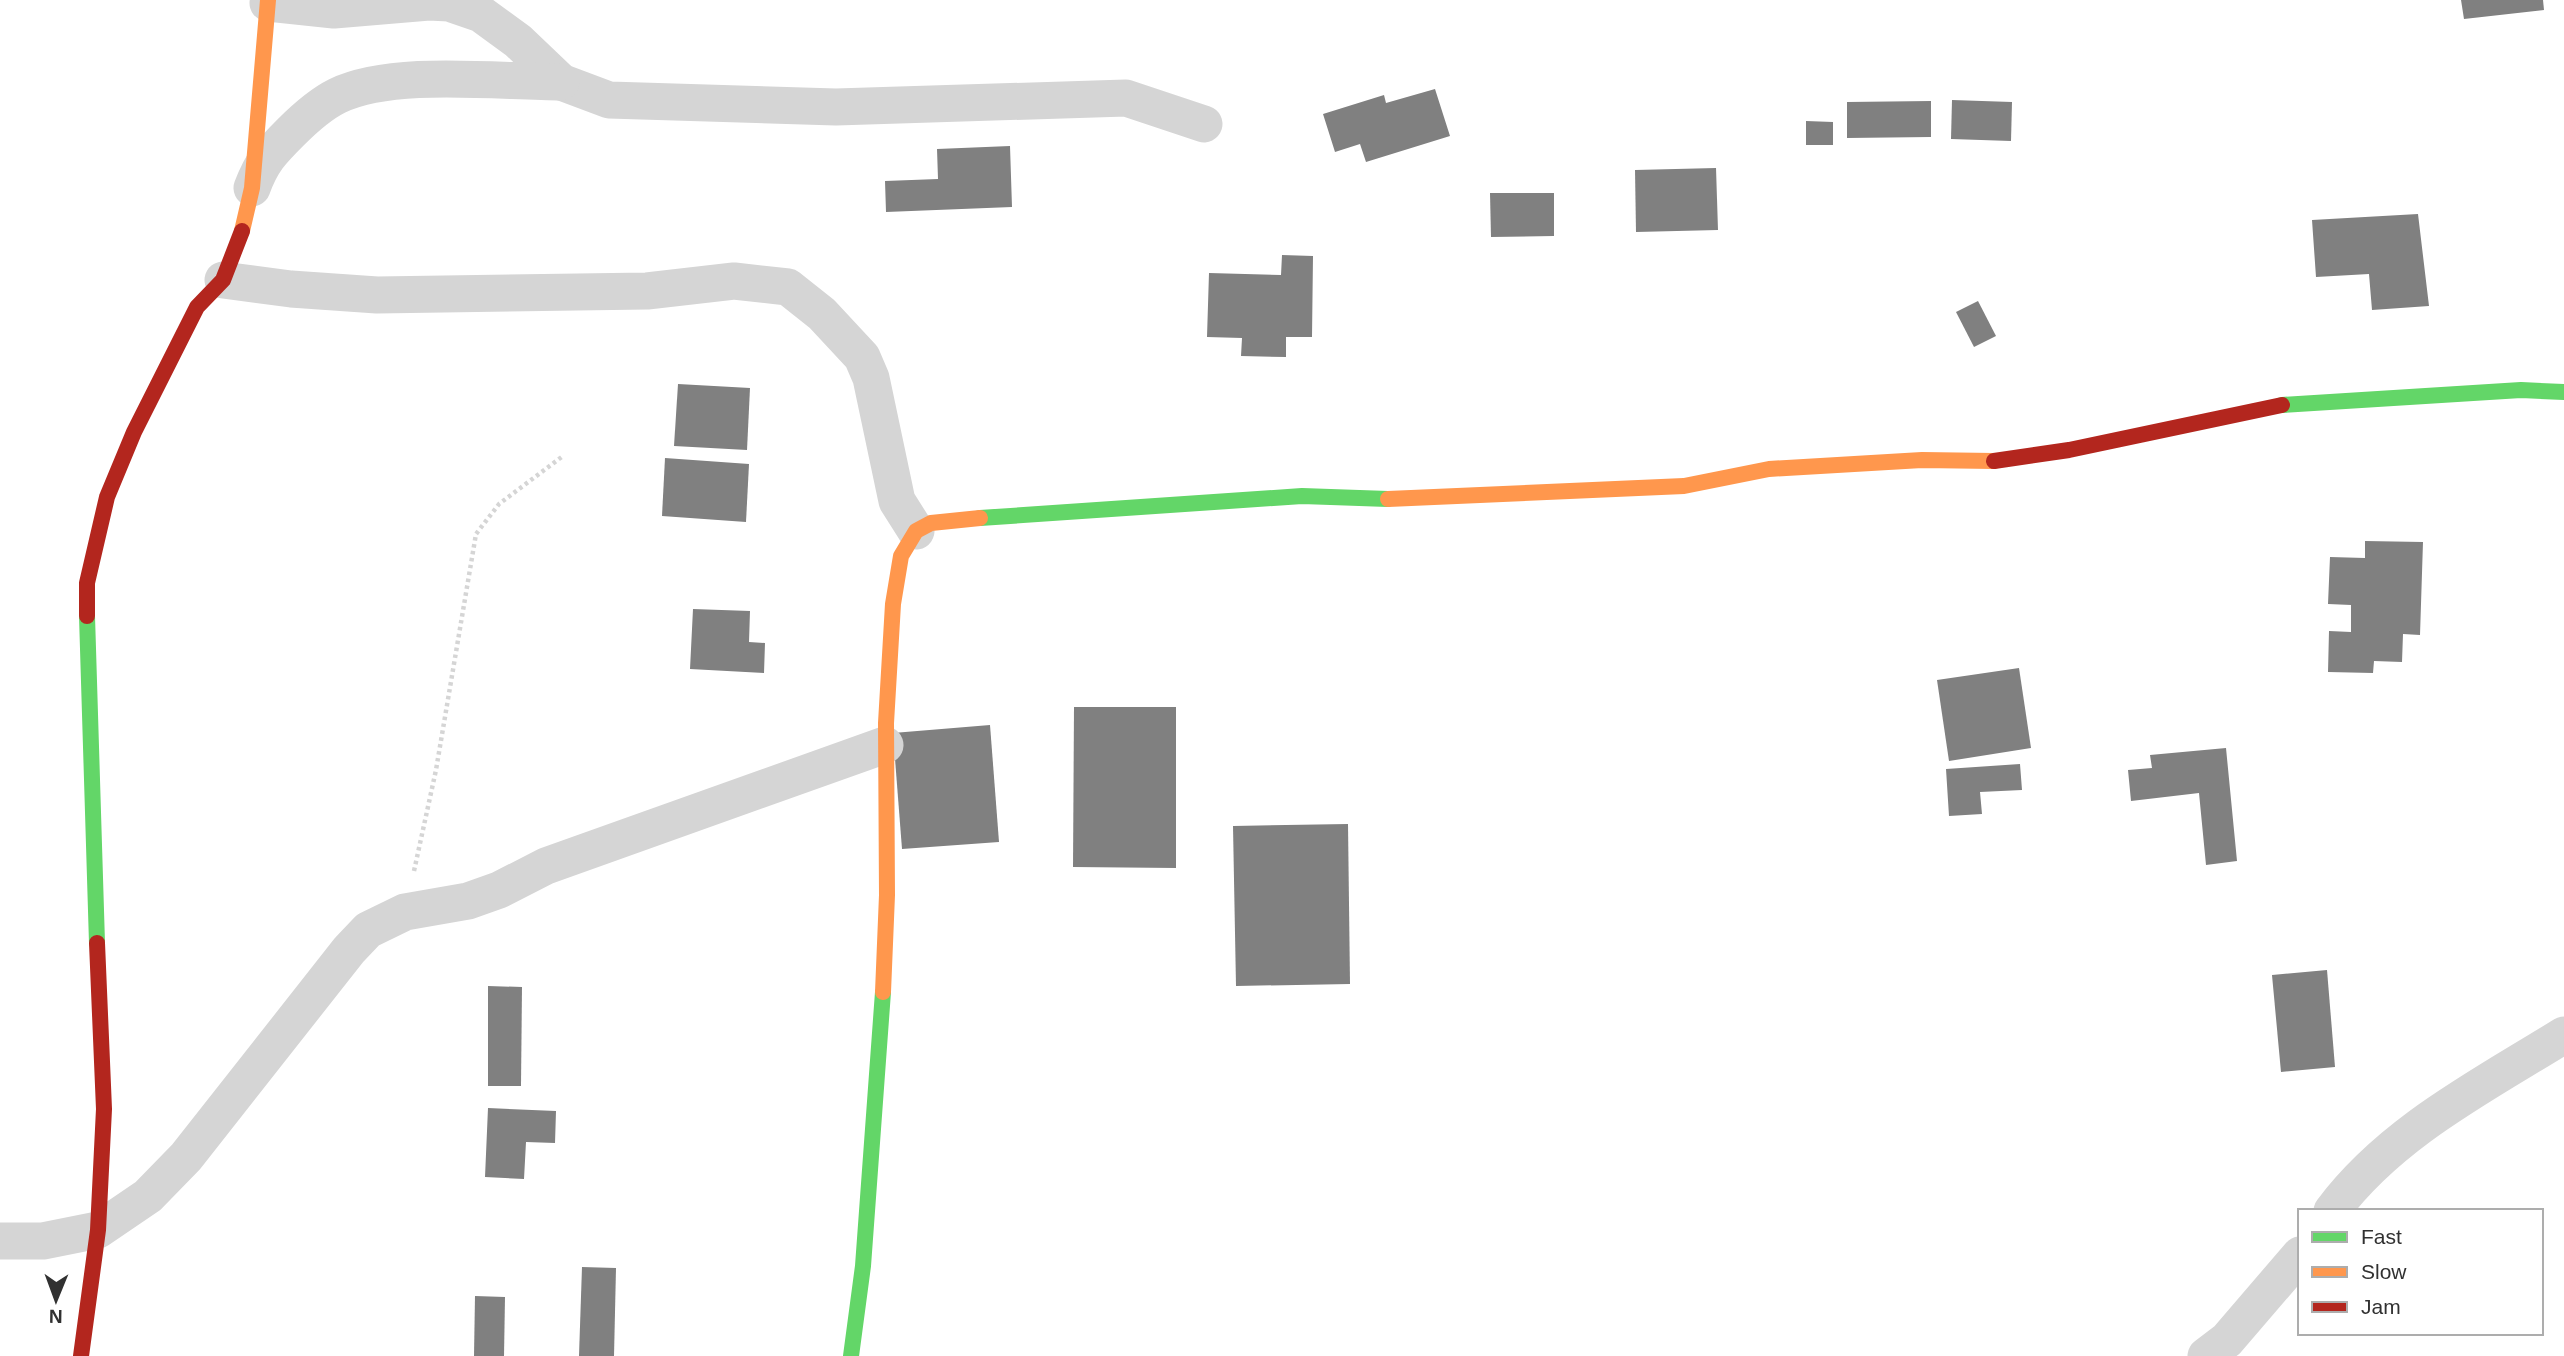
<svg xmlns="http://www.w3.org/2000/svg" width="2564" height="1356" font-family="Arial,sans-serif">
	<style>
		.building { fill: #808080 }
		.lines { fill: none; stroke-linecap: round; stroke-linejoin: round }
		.path { stroke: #d5d5d5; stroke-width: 4.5; stroke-dasharray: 3.5 3.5; stroke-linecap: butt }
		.street { stroke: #d5d5d5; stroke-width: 37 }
		.fast { stroke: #63d668; stroke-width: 16 }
		.slow { stroke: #ff974d; stroke-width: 16 }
		.jam { stroke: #b3261e; stroke-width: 16 }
	</style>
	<rect width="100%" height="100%" fill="#fff"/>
	<!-- building -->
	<g class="building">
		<polygon points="2461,0 2543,0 2544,10 2464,19"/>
		<polygon points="1435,89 1450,136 1366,162 1360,144 1335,152 1323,114 1384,95 1386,103"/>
		<polygon points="1952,100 2012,102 2011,141 1951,139"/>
		<polygon points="1931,101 1931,137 1847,138 1847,102"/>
		<polygon points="1806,121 1833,122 1833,145 1806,145"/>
		<polygon points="1010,146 1012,207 886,212 885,181 938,179 937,149"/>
		<polygon points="1716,168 1718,230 1636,232 1635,170"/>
		<polygon points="1490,193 1554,193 1554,236 1491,237"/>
		<polygon points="2418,214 2429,306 2372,310 2369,274 2316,277 2312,220"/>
		<polygon points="1282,255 1313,256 1312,337 1286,337 1286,357 1241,356 1242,338 1207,337 1209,273 1281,275"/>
		<polygon points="1978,301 1996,336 1974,347 1956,312"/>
		<polygon points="678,384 750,388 747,450 674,446"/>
		<polygon points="665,458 749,464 746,522 662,516"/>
		<polygon points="2365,541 2423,542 2420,635 2403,634 2402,662 2374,661 2373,673 2328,672 2329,631 2351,632 2351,605 2328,604 2330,557 2365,558"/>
		<polygon points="693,609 750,611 749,642 765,643 764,673 690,669"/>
		<polygon points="2019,668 2031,748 1949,761 1937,680"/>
		<polygon points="1074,707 1176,707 1176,868 1073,867"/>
		<polygon points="990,725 999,842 902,849 893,733"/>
		<polygon points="2226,748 2237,861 2206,865 2199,793 2131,801 2128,770 2152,768 2150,755"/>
		<polygon points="2020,764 2022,790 1980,792 1982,814 1949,816 1946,769"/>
		<polygon points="1348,824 1350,984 1236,986 1233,826"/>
		<polygon points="2327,970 2335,1067 2281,1072 2272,975"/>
		<polygon points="488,986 522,987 521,1086 488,1086"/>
		<polygon points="488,1108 556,1111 555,1143 526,1142 524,1179 485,1177"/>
		<polygon points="582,1267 616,1268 614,1356 579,1356"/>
		<polygon points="475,1296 505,1297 504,1356 474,1356"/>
	</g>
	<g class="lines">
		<!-- path -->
		<polyline class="path" points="414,871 436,770 476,534 499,504 563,456"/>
		<!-- street -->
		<g class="street">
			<polyline points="268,3 334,10 429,2 449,3 481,14 518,41 561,82 609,100 836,107 1126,98 1204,124"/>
			<path d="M252,188C262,161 271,152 291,132C303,120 321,104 337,96C393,69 498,82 561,82"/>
			<polyline points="223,280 291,289 377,295 647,291 734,281 788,287 822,314 862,357 871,378 897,501 916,531"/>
			<path d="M2332,1211C2391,1132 2482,1086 2564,1035"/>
			<polyline points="0,1241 43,1241 98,1230 148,1196 186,1157 349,950 368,930 405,912 468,901 499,890 546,866 885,745"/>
			<polyline points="2206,1356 2227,1340 2300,1255"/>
		</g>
		<!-- fast -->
		<g class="fast">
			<polyline points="2282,405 2521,390 2564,392"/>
			<polyline points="980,518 1302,496 1388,499"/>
			<polyline points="87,616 97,943"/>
			<polyline points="851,1356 863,1266 883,992"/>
		</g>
		<!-- slow -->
		<g class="slow">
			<polyline points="242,231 252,188 268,0"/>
			<polyline points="1388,499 1684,486 1769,469 1922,460 1994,461"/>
			<polyline points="883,992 887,895 886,723 893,604 901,556 916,531 931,523 980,518"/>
		</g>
		<!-- jam -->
		<g class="jam">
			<polyline points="1994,461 2069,450 2282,405"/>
			<polyline points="87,616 87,583 107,497 134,432 197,307 223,280 242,231"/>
			<polyline points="81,1356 98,1230 104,1109 97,943"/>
		</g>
	</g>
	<!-- legend -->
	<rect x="2298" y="1209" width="245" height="126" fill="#ffffff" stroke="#adadad" stroke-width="2"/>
	<rect x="2312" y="1232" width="35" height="10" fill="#63d668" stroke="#adadad" stroke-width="2"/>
	<text x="2361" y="1244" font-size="21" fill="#313131">Fast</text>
	<rect x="2312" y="1267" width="35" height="10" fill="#ff974d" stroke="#adadad" stroke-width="2"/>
	<text x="2361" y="1279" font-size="21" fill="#313131">Slow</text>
	<rect x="2312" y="1302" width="35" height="10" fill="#b3261e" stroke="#adadad" stroke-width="2"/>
	<text x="2361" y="1314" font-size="21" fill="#313131">Jam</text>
	<!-- north arrow -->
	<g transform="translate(56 1300) rotate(181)" stroke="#ffffff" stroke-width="5" paint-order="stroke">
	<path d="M0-5L12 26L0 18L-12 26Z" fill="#313131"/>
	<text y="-10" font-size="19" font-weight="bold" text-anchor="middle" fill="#313131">N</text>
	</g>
</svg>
